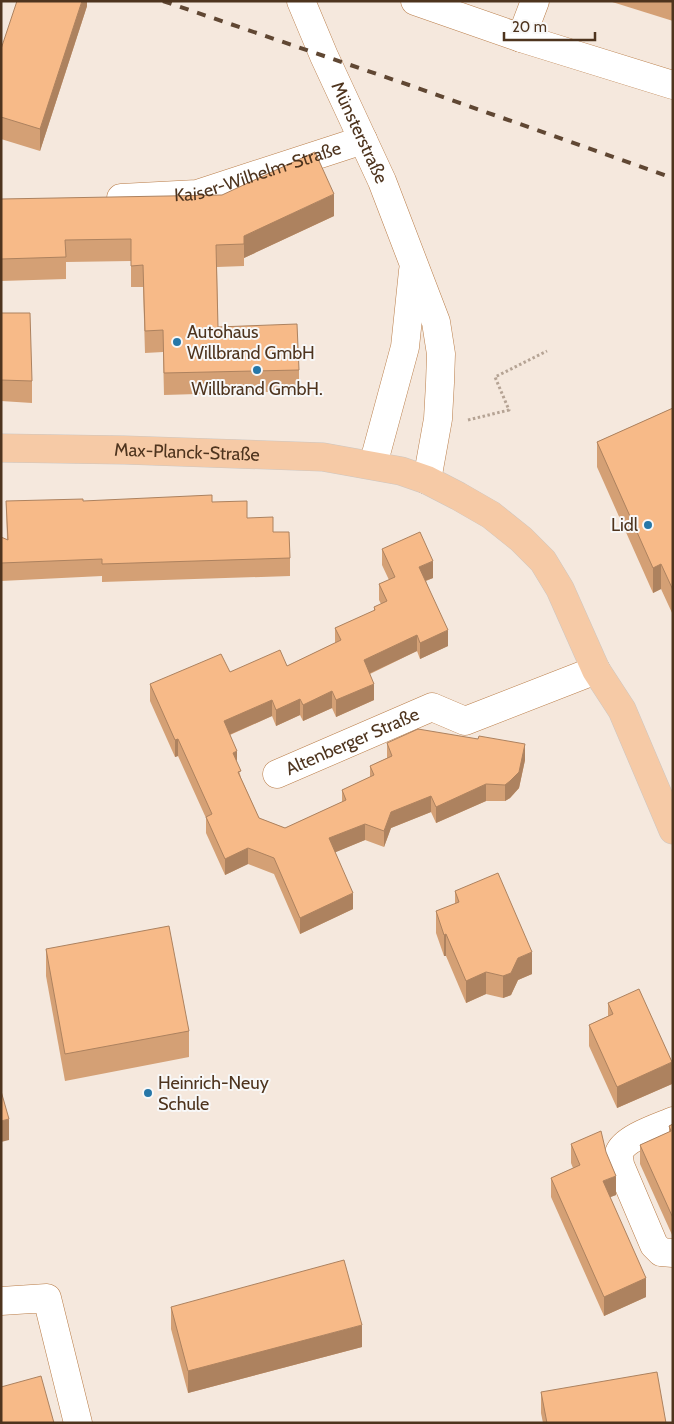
<svg xmlns="http://www.w3.org/2000/svg" width="674" height="1424" font-family="Cabin,sans-serif">
	<style>
		.lines { fill: none; stroke-linecap: round; stroke-linejoin: round }
		.minor-casing { stroke: #b97c47; stroke-width: 29 }
		.major-casing { stroke: #cdc6c0; stroke-width: 29 }
		.path { stroke: #b5a394; stroke-width: 3; stroke-dasharray: 2.5 2.5; stroke-linecap: butt }
		.minor { stroke: #fff; stroke-width: 28 }
		.major { stroke: #f6caa6; stroke-width: 28 }
		.rail { stroke: #604733; stroke-width: 4; stroke-dasharray: 9 9; stroke-linecap: butt }
		.wall { fill: #d4a075 }
		.shaded-wall { fill: #ad825f }
		.building { fill: #f7ba88; stroke: #ad825f }
		.poi-dot { fill: #2677a8; stroke: #f8f8f8; stroke-width: 2 }
		.labels { text-anchor: middle; stroke-width: 4; stroke-linejoin: round; paint-order: stroke }
		.street-label { font-size: 18px; fill: #4e341e; stroke: #f8f8f8 }
		.poi-label { font-size: 18px; fill: #4e341e; stroke: #f8f8f8; text-anchor: start }
	</style>
	<rect width="100%" height="100%" fill="#f5e8dd"/>
	<g class="lines">
		<defs>
			<g id="minor">
				<path id="s1" d="M301,1L324,56L382,181L436,322L441,354L440,383L438,419L427,480"/>
				<polyline points="415,1 521,38 673,85"/>
				<polyline points="521,38 535,1"/>
				<path id="s2" d="M121,198L197,194L363,140"/>
				<polyline points="373,465 405,347 413,271"/>
				<path id="s3" d="M277,774L432,707L465,721L596,670"/>
				<path d="M673,1121C659,1127 624,1138 619,1153C618,1157 620,1161 620,1165L654,1245L661,1252L673,1253"/>
				<polyline points="1,1301 47,1298 78,1423"/>
			</g>
			<g id="major">
				<path id="s4" d="M1,448L125,450L323,457L401,471L427,480L458,496L491,515L521,539L543,561L560,589L596,670L622,710L673,830"/>
			</g>
		</defs>
		<!-- minor casing -->
		<use href="#minor" class="minor-casing"/>
		<!-- major casing -->
		<use href="#major" class="major-casing"/>
		<!-- path -->
		<polyline class="path" points="468,420 509,410 495,377 547,351"/>
		<!-- minor -->
		<use href="#minor" class="minor"/>
		<!-- major -->
		<use href="#major" class="major"/>
		<!-- rail -->
		<polyline class="rail" points="163,1 409,85 673,178"/>
	</g>
	<!-- wall -->
	<g class="wall">
		<polygon points="87,1 87,6 40,151 1,139 1,49"/>
		<polygon points="609,1 673,1 673,21"/>
		<polygon points="1,199 334,216 244,258 244,266 217,267 218,327 299,370 299,391 164,395 163,352 145,353 143,287 131,287 131,261 66,262 66,279 1,281"/>
		<polygon points="1,313 32,381 32,403 1,401"/>
		<polygon points="673,408 673,615 661,589 653,593 597,467 597,442"/>
		<polygon points="6,501 83,501 212,502 247,518 273,532 290,558 290,576 102,582 102,576 1,581 1,537 7,540"/>
		<polygon points="382,549 433,578 426,581 448,646 420,659 417,651 370,674 374,700 336,717 332,708 303,721 300,715 276,726 272,716 230,735 241,778 259,818 285,828 342,802 342,790 370,777 370,766 387,758 387,743 525,760 519,788 510,798 505,801 486,801 436,823 431,812 391,828 384,847 365,840 335,852 353,909 300,934 274,874 248,864 225,875 206,833 206,818 178,756 175,757 150,701 150,684 230,672 287,666 335,643 335,628 374,611 374,607 381,604 379,600 379,584 389,580 382,565"/>
		<polygon points="455,891 532,974 518,980 511,995 503,998 486,994 466,1003 446,956 444,956 436,933 436,911 455,904"/>
		<polygon points="46,949 189,1031 189,1057 65,1081 46,976"/>
		<polygon points="608,1003 672,1084 617,1108 589,1046 589,1025 608,1016"/>
		<polygon points="673,1124 673,1237 640,1164 640,1145 669,1132 669,1126"/>
		<polygon points="571,1144 616,1195 610,1197 646,1297 604,1316 551,1197 551,1178 573,1168 571,1163"/>
		<polygon points="171,1307 362,1347 188,1393 171,1329"/>
		<polygon points="541,1392 666,1423 543,1423 541,1413"/>
	</g>
	<!-- shaded-wall -->
	<g class="shaded-wall">
		<polygon points="82,1 87,1 87,6 40,151 40,129"/>
		<polygon points="334,194 334,216 244,258 244,236"/>
		<polygon points="433,561 433,578 419,583 419,567"/>
		<polygon points="661,564 661,589 653,593 653,568"/>
		<polygon points="448,630 448,646 420,659 420,643"/>
		<polygon points="417,635 417,651 364,676 364,660"/>
		<polygon points="374,684 374,700 336,717 336,700"/>
		<polygon points="332,691 332,708 303,721 303,705"/>
		<polygon points="300,699 300,715 276,726 276,710"/>
		<polygon points="272,700 272,716 224,737 224,721"/>
		<polygon points="178,739 178,756 175,757 175,740"/>
		<polygon points="525,744 525,760 519,788 510,798 505,801 505,785"/>
		<polygon points="237,751 237,767 233,753"/>
		<polygon points="486,784 486,801 436,823 436,807"/>
		<polygon points="431,796 431,812 391,828 384,847 384,831 391,812"/>
		<polygon points="365,824 365,840 329,855 329,838"/>
		<polygon points="248,848 248,864 225,875 225,859"/>
		<polygon points="353,893 353,909 300,934 300,918"/>
		<polygon points="446,934 446,956 444,956 444,935"/>
		<polygon points="532,952 532,974 518,980 511,995 503,998 503,976 518,958"/>
		<polygon points="486,972 486,994 466,1003 466,981"/>
		<polygon points="672,1062 672,1084 617,1108 617,1087"/>
		<polygon points="9,1119 9,1140 1,1142 1,1121"/>
		<polygon points="616,1176 616,1195 603,1200 603,1181"/>
		<polygon points="646,1278 646,1297 604,1316 604,1297"/>
		<polygon points="362,1325 362,1347 188,1393 188,1371"/>
	</g>
	<!-- building -->
	<g class="building">
		<polygon points="17,1 82,1 40,129 1,117 1,49"/>
		<polygon points="315,152 334,194 244,236 244,244 216,245 218,327 297,324 299,370 164,373 163,330 145,331 143,265 131,266 131,239 65,240 66,257 1,259 1,199 222,195"/>
		<polygon points="1,313 30,313 32,381 1,380"/>
		<polygon points="673,408 673,590 661,564 653,568 597,442"/>
		<polygon points="212,495 212,502 247,501 247,518 273,517 273,532 289,532 290,558 102,564 102,559 1,563 1,537 8,540 6,501 83,499 83,501"/>
		<polygon points="420,532 433,561 419,567 448,630 420,643 417,635 364,660 374,684 336,700 332,691 303,705 300,699 276,710 272,700 224,721 237,751 233,753 241,771 238,772 259,818 285,828 346,800 342,790 374,775 370,766 392,756 387,743 418,729 478,739 479,736 525,744 519,772 510,781 505,785 486,784 436,807 431,796 391,812 384,831 365,824 329,838 353,893 300,918 274,858 248,848 225,859 206,817 212,814 178,739 175,740 150,684 221,654 230,672 280,650 287,666 341,640 335,628 375,610 374,607 387,601 379,584 395,577 382,549"/>
		<polygon points="498,873 532,952 518,958 511,973 503,976 486,972 466,981 446,934 444,935 436,911 459,902 455,891"/>
		<polygon points="169,926 189,1031 65,1054 46,949"/>
		<polygon points="639,989 672,1062 617,1087 589,1025 613,1014 608,1003"/>
		<polygon points="1,1091 9,1119 1,1121"/>
		<polygon points="673,1124 673,1218 640,1145 671,1131 669,1126"/>
		<polygon points="601,1131 606,1152 616,1176 603,1181 646,1278 604,1297 551,1178 580,1165 571,1144"/>
		<polygon points="344,1260 362,1325 188,1371 171,1307"/>
		<polygon points="657,1372 666,1423 547,1423 541,1392"/>
		<polygon points="41,1376 54,1423 1,1423 1,1387"/>
	</g>
	<!-- markers -->
	<g class="poi-dot">
		<circle cx="177" cy="342" r="5"/>
		<circle cx="257" cy="370" r="5"/>
		<circle cx="648" cy="525" r="5"/>
		<circle cx="148" cy="1093" r="5"/>
	</g>
	<g class="labels">
		<!-- street labels -->
		<g class="street-label">
			<text dy="6" stroke="none"><textPath href="#s1" startOffset="144">Münsterstraße</textPath></text>
			<text dy="6" stroke="none"><textPath href="#s2" startOffset="140">Kaiser-Wilhelm-Straße</textPath></text>
			<text dy="6" stroke="none"><textPath href="#s4" startOffset="186">Max-Planck-Straße</textPath></text>
			<text dy="6" stroke="none"><textPath href="#s3" startOffset="82">Altenberger Straße</textPath></text>
		</g>
		<!-- poi labels -->
		<g class="poi-label">
			<text x="187" y="338">Autohaus<tspan x="187" dy="21">Willbrand GmbH</tspan></text>
			<text x="257" y="395" text-anchor="middle">Willbrand GmbH.</text>
			<text x="638" y="531" text-anchor="end">Lidl</text>
			<text x="158" y="1089">Heinrich-Neuy<tspan x="158" dy="21">Schule</tspan></text>
		</g>
	</g>
	<!-- border -->
	<rect width="674" height="1424" fill="none" stroke="#4e341e" stroke-width="5"/>
	<!-- scale -->
	<path d="M504 32v8h91v-8" fill="none" stroke="#4e341e" stroke-width="2.5"/>
	<text x="512" y="32" font-size="15" fill="#4e341e" stroke="#f8f8f8" stroke-width="4" paint-order="stroke">20 m</text>
</svg>
